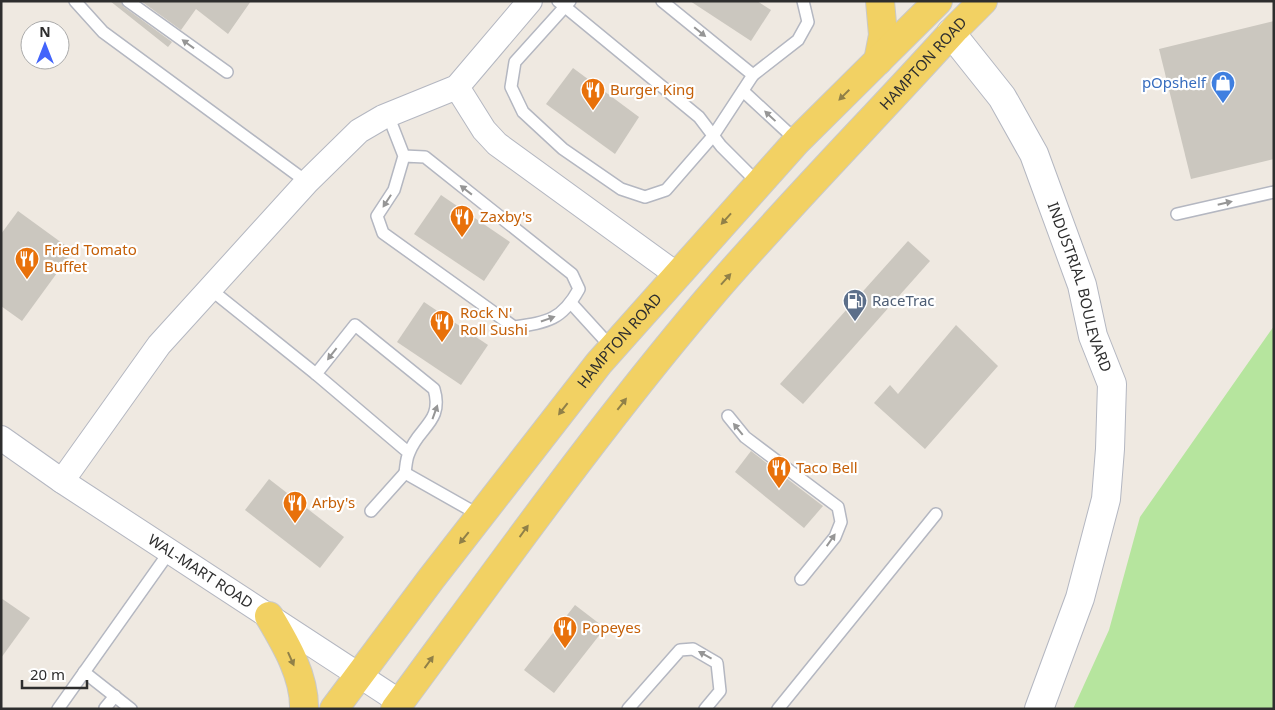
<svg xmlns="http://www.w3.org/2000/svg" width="1275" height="710" font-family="'Noto Sans',sans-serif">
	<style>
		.green { fill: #b6e59e }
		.building { fill: #cbc7bf }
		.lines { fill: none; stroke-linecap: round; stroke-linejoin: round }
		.lane-casing { stroke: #b4b7c1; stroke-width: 14 }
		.street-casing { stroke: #b4b7c1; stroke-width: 26 }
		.secondary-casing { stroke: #b4b7c1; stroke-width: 30 }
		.primary-casing { stroke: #c9c9c9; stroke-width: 30 }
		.lane { stroke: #fff; stroke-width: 11 }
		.street { stroke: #fff; stroke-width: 24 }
		.secondary { stroke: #fff; stroke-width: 28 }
		.primary { stroke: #f2d163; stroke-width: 28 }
		.oneway { fill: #969696 }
		.oneway2 { fill: #908048 }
		.labels { text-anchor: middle; stroke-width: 4.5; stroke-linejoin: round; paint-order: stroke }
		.street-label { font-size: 15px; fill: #2e2e2e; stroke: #fff }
		.shop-label { font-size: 15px; fill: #366cbe; stroke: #fff; text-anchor: end }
		.food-label { font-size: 15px; fill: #c56008; stroke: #fff; text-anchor: start }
		.service-label { font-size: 15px; fill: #4e5e75; stroke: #fff; text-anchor: start }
	</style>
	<rect width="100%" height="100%" fill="#efe9e1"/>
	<!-- green -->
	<polygon class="green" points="1274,326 1274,709 1073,709 1109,630 1140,517"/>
	<!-- building -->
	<g class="building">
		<polygon points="110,1 121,1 124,7 172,42 168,47"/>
		<polygon points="141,1 251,1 228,34 196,9 181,30"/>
		<polygon points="690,1 757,1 771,10 751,41"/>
		<polygon points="1274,21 1274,159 1191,179 1159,49"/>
		<polygon points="573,68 639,117 615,154 546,104"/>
		<polygon points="441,195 510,242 484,281 414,234"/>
		<polygon points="18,211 73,251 22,321 1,306 1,234"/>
		<polygon points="908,241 930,261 803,404 780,384"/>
		<polygon points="424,302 488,345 461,385 397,342"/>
		<polygon points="956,325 998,366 925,449 874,403 890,385 898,394"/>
		<polygon points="751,451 823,506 804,528 735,472"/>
		<polygon points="269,479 344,537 320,568 245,510"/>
		<polygon points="1,598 30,618 1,658"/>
		<polygon points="575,605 605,628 554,693 524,670"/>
	</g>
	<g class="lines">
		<defs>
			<g id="lane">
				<polyline points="75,1 103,32 307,182"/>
				<polyline points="128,1 227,72"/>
				<polyline points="558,1 699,117 721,146 758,183"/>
				<polyline points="570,1 515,62 511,87 523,112 563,149 621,189 645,197 666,190 713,136 753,75 798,40 808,22 803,1"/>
				<polyline points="662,1 753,75"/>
				<polyline points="743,91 797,141"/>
				<path d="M388,115L404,156L394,190L377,216L383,233L514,327C548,322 562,320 579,289L572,274L425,157L404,156"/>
				<polyline points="1177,214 1274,192"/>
				<polyline points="210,289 316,374"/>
				<polyline points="571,303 612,348"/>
				<polyline points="728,416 745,437 838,507 841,522 835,537 801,579"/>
				<path d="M405,473C406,467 406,459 409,453C418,427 444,422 434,389L355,325L316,374L409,453"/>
				<polyline points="371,511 405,473 481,516"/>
				<polyline points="84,672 131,709"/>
				<polyline points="105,708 115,696"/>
				<polyline points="58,709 170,551"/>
				<polyline points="628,709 680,650 693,649 717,663 720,691 705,709"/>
				<polyline points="778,709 936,514"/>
			</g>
			<g id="street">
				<polyline points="457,87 484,130 497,144 676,274"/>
				<path id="s1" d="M1,438L62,481L400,702"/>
				<polyline points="62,481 159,345 307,182 359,131 383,117 457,87 530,1"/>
			</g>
			<g id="secondary">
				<path id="s2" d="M951,33L1002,97L1034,154L1082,285L1093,336L1112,384L1110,449L1106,499L1080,598L1039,709"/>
			</g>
			<g id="primary">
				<polyline points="878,61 883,35 880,1"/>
				<path d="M269,616C285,643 305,676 304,709"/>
				<path id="s3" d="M334,709L431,579L599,363L797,141L938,1"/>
				<path id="s4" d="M395,709C497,571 596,431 707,300C787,206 874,119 956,28L983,1"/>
			</g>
		</defs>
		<!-- lane casing -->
		<use href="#lane" class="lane-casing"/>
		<!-- street casing -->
		<use href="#street" class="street-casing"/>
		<!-- secondary casing -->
		<use href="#secondary" class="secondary-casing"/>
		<!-- primary casing -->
		<use href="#primary" class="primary-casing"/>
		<!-- lane -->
		<use href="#lane" class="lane"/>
		<!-- street -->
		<use href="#street" class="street"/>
		<!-- secondary -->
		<use href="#secondary" class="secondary"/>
		<!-- primary -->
		<use href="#primary" class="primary"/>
	</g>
	<!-- one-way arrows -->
	<defs><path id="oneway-solid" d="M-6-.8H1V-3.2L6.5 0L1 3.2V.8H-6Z" transform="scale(1.25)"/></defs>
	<g class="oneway">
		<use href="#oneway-solid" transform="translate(700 32) rotate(39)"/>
		<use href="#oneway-solid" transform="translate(188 44) rotate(-144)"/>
		<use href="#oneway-solid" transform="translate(770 116) rotate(-137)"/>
		<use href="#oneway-solid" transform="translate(466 190) rotate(-142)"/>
		<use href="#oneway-solid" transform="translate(387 201) rotate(123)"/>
		<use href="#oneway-solid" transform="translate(1225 203) rotate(-13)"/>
		<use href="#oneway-solid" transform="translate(548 319) rotate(-19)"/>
		<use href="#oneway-solid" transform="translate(332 354) rotate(128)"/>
		<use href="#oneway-solid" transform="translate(435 412) rotate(-70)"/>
		<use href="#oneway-solid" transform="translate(738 429) rotate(-129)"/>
		<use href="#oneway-solid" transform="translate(831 540) rotate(-55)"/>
		<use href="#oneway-solid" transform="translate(705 655) rotate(-151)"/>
	</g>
	<g class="oneway2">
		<use href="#oneway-solid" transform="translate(844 95) rotate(135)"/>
		<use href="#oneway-solid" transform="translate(726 219) rotate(132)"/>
		<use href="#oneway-solid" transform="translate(726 279) rotate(-48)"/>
		<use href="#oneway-solid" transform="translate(622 404) rotate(-52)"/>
		<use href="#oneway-solid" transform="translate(563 409) rotate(128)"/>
		<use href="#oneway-solid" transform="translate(524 531) rotate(-54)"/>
		<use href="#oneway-solid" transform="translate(464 538) rotate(129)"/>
		<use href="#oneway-solid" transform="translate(291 659) rotate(66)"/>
		<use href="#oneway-solid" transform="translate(429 662) rotate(-54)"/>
	</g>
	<!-- icons -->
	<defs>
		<symbol id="shop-pin" viewBox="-11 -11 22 30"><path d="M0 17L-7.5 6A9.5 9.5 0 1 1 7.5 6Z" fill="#3f7fe0" stroke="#fff"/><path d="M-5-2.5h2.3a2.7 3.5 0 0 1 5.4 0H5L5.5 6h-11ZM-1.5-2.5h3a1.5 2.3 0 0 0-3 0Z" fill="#fff"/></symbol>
		<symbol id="restaurant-pin" viewBox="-11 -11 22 30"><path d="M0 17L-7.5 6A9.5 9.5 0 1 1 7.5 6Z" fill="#e8710a" stroke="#fff"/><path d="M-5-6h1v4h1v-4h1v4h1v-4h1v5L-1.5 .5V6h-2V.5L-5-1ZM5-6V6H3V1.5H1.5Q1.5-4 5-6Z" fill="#fff"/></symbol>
		<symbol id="fuel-pin" viewBox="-11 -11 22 30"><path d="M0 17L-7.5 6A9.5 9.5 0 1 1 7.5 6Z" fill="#5c6f8a" stroke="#fff"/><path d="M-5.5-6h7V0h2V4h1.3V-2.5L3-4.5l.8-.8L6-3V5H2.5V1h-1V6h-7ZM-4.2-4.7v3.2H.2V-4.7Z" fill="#fff"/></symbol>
	</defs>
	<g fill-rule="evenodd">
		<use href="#shop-pin" x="1209" y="69" width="28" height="38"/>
		<use href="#restaurant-pin" x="579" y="76" width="28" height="38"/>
		<use href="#restaurant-pin" x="448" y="203" width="28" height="38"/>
		<use href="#restaurant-pin" x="13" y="245" width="28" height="38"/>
		<use href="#fuel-pin" x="841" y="287" width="28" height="38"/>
		<use href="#restaurant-pin" x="428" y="308" width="28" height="38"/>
		<use href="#restaurant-pin" x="765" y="454" width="28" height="38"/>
		<use href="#restaurant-pin" x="281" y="489" width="28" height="38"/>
		<use href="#restaurant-pin" x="551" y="614" width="28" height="38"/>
	</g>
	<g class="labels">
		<!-- street labels -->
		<g class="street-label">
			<text dy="5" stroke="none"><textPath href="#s4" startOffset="835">HAMPTON ROAD</textPath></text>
			<text dy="5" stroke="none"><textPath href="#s2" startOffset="288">INDUSTRIAL BOULEVARD</textPath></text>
			<text dy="5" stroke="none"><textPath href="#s3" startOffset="466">HAMPTON ROAD</textPath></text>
			<text dy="5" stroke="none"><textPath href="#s1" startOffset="240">WAL-MART ROAD</textPath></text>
		</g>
		<!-- shop labels -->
		<g class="shop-label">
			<text x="1206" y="88">pOpshelf</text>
		</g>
		<!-- food labels -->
		<g class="food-label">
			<text x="610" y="95">Burger King</text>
			<text x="480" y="222">Zaxby's</text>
			<text x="44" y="255">Fried Tomato<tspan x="44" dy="17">Buffet</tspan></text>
			<text x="460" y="318">Rock N'<tspan x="460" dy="17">Roll Sushi</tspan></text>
			<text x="796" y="473">Taco Bell</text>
			<text x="312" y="508">Arby's</text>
			<text x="582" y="633">Popeyes</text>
		</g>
		<!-- service labels -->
		<g class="service-label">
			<text x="872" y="306">RaceTrac</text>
		</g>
	</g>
	<!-- border -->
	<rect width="1275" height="710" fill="none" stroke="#2e2e2e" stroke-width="5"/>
	<!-- north arrow -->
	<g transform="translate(45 45)"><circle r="24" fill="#ffffff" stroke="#ababab"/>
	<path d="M0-4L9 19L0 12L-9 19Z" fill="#4264fb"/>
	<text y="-8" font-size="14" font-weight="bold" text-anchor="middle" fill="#2e2e2e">N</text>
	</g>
	<!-- scale -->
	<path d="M22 680v8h65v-8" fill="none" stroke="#2e2e2e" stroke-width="2.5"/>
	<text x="30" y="680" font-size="15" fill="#2e2e2e" stroke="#ffffff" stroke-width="4" paint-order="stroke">20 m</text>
</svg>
